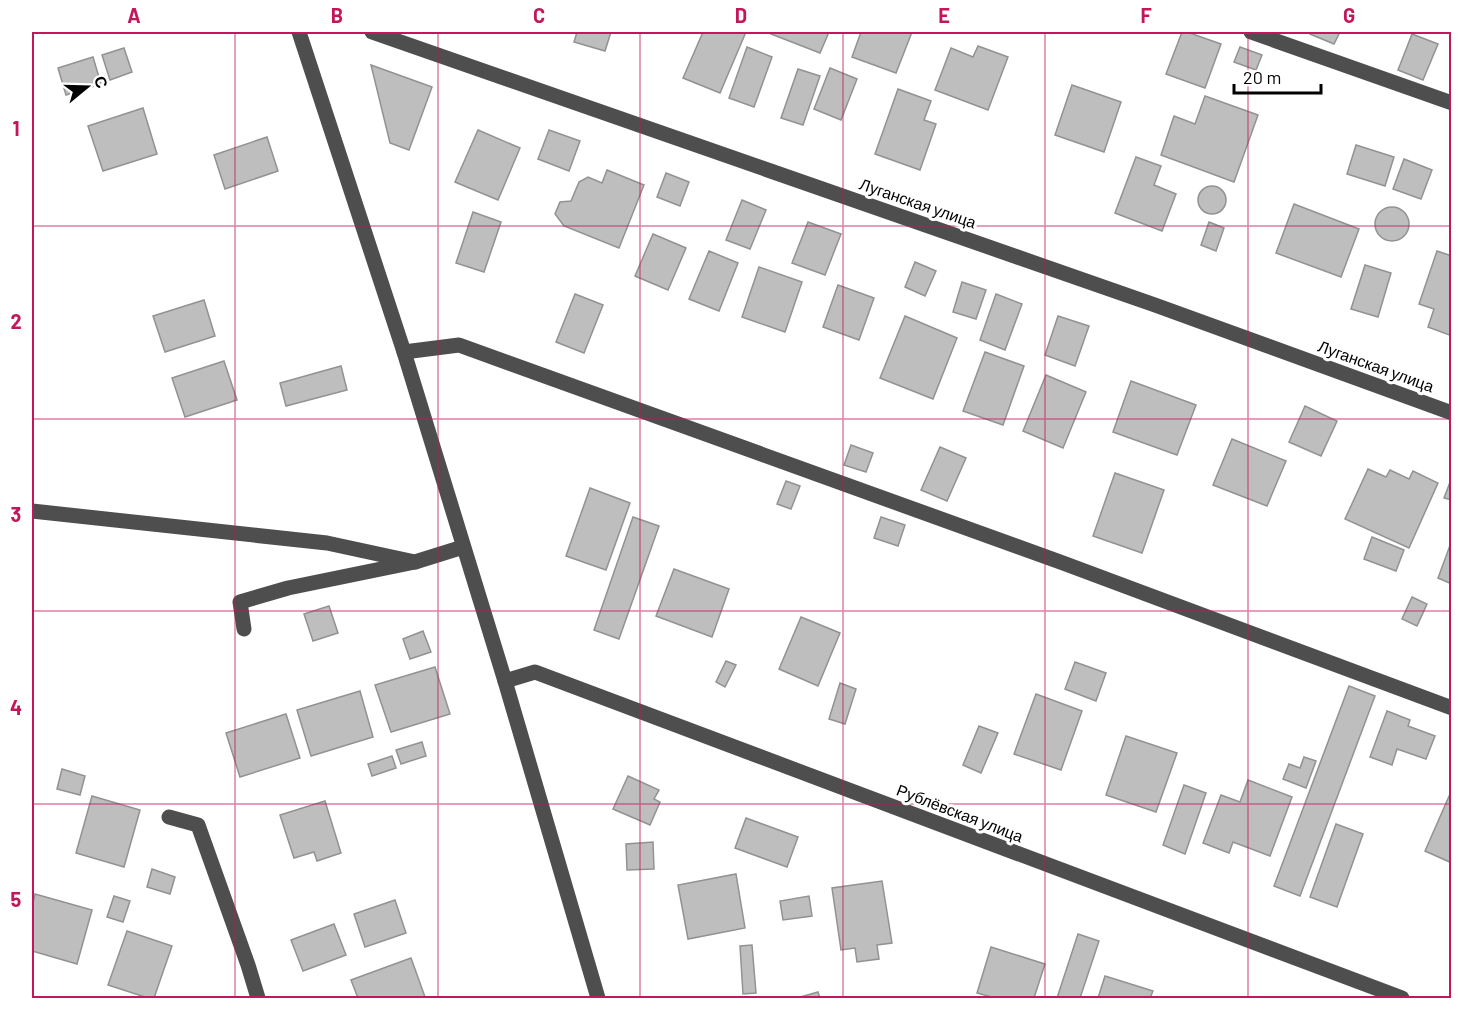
<svg xmlns="http://www.w3.org/2000/svg" width="1483" height="1030" font-family="Barlow,sans-serif">
	<style>
		.building { fill: #bebebe; stroke: #929292; stroke-width: 1.5 }
		.lines { fill: none; stroke-linecap: round; stroke-linejoin: round }
		.minor { stroke: #4e4e4e; stroke-width: 15 }
		.grid { fill: none; stroke: #c2185b; stroke-width: 1.5; stroke-opacity: 0.55 }
		.labels { text-anchor: middle; stroke-width: 6; stroke-linejoin: round; paint-order: stroke }
		.street-label { font-size: 16px; fill: #000; stroke: #fff }
		.neatline { fill: none; stroke: #c2185b; stroke-width: 2 }
		.grid-label { font-size: 20px; text-anchor: middle; font-weight: bold; fill: #c2185b }
	</style>
	<rect width="100%" height="100%" fill="#fff"/>
	<!-- building -->
	<g class="building">
		<polygon points="577,32 611,32 605,51 574,42"/>
		<polygon points="703,32 746,32 720,93 683,78"/>
		<polygon points="766,32 829,32 820,53"/>
		<polygon points="861,32 912,32 896,73 852,57"/>
		<polygon points="1182,32 1187,32 1221,44 1205,88 1166,74"/>
		<polygon points="1311,32 1340,32 1334,44 1310,34"/>
		<polygon points="1412,34 1438,44 1423,80 1398,70"/>
		<polygon points="978,46 1008,57 988,110 935,90 951,48 973,57"/>
		<polygon points="747,47 772,57 754,107 729,98"/>
		<polygon points="1240,47 1262,55 1256,70 1234,62"/>
		<polygon points="124,48 132,72 110,80 102,55"/>
		<polygon points="93,57 101,84 66,95 58,68"/>
		<polygon points="371,65 432,87 409,150 390,143"/>
		<polygon points="830,68 857,79 841,120 814,109"/>
		<polygon points="798,69 820,76 803,125 781,118"/>
		<polygon points="1072,85 1121,102 1104,152 1055,135"/>
		<polygon points="898,89 931,101 924,120 936,124 920,170 875,154"/>
		<polygon points="1205,96 1258,115 1234,182 1161,155 1174,116 1195,124"/>
		<polygon points="143,108 157,154 103,171 88,126"/>
		<polygon points="478,130 520,148 498,200 455,182"/>
		<polygon points="549,130 580,141 569,171 538,159"/>
		<polygon points="267,137 278,171 225,189 214,155"/>
		<polygon points="1356,145 1394,157 1385,186 1347,174"/>
		<polygon points="1136,157 1161,166 1154,185 1176,194 1162,231 1115,213"/>
		<polygon points="1404,159 1432,170 1421,199 1393,189"/>
		<polygon points="607,170 644,185 619,248 564,226 555,214 560,202 571,201 579,182 588,177 602,183"/>
		<polygon points="666,173 689,182 680,206 657,197"/>
		<circle cx="1212" cy="200" r="14"/>
		<polygon points="742,200 766,210 750,249 726,240"/>
		<polygon points="1294,204 1359,229 1341,277 1276,253"/>
		<circle cx="1392" cy="224" r="17"/>
		<polygon points="473,212 501,222 484,272 456,263"/>
		<polygon points="808,222 841,234 825,275 792,263"/>
		<polygon points="1209,222 1224,228 1216,251 1201,245"/>
		<polygon points="653,234 686,248 668,290 635,276"/>
		<polygon points="709,251 738,263 719,311 689,299"/>
		<polygon points="1437,251 1452,256 1452,336 1428,327 1434,309 1419,304"/>
		<polygon points="915,262 936,271 925,296 905,287"/>
		<polygon points="1365,265 1391,273 1378,317 1351,309"/>
		<polygon points="759,267 802,282 785,332 742,317"/>
		<polygon points="962,282 986,290 976,319 953,312"/>
		<polygon points="838,285 874,298 859,340 823,327"/>
		<polygon points="575,294 603,305 584,353 556,342"/>
		<polygon points="996,294 1022,304 1005,350 980,340"/>
		<polygon points="204,300 215,336 165,352 153,316"/>
		<polygon points="905,316 957,338 933,399 880,378"/>
		<polygon points="1058,316 1089,326 1075,366 1045,355"/>
		<polygon points="985,352 1024,366 1003,425 963,411"/>
		<polygon points="224,361 237,400 185,417 172,378"/>
		<polygon points="341,366 347,390 286,406 280,383"/>
		<polygon points="1046,375 1086,392 1063,448 1023,431"/>
		<polygon points="1131,381 1196,405 1177,455 1113,432"/>
		<polygon points="1305,406 1337,421 1321,456 1289,442"/>
		<polygon points="1232,439 1286,461 1267,506 1213,485"/>
		<polygon points="851,445 873,453 866,472 844,465"/>
		<polygon points="940,447 966,458 947,501 921,490"/>
		<polygon points="1368,469 1386,477 1390,470 1409,479 1413,471 1438,483 1409,548 1345,519"/>
		<polygon points="1115,473 1164,490 1142,553 1093,536"/>
		<polygon points="1452,477 1452,500 1444,498"/>
		<polygon points="786,481 800,486 791,509 777,504"/>
		<polygon points="590,488 630,503 606,570 566,556"/>
		<polygon points="633,517 659,526 619,639 594,630"/>
		<polygon points="881,517 905,525 898,546 874,538"/>
		<polygon points="1372,537 1404,550 1396,571 1364,559"/>
		<polygon points="1452,540 1452,584 1438,578"/>
		<polygon points="674,569 729,589 712,637 656,616"/>
		<polygon points="1412,597 1427,604 1417,626 1402,619"/>
		<polygon points="329,606 338,633 313,641 304,614"/>
		<polygon points="801,617 840,633 818,686 779,669"/>
		<polygon points="423,631 431,652 410,659 403,639"/>
		<polygon points="726,661 736,665 725,687 716,682"/>
		<polygon points="1075,662 1106,673 1096,701 1065,689"/>
		<polygon points="435,667 450,714 391,732 375,685"/>
		<polygon points="840,683 856,689 845,724 829,719"/>
		<polygon points="1349,686 1375,696 1300,896 1274,886"/>
		<polygon points="360,691 373,737 311,756 297,710"/>
		<polygon points="1036,694 1082,711 1061,770 1014,754"/>
		<polygon points="1387,711 1410,720 1408,726 1435,736 1426,759 1397,749 1392,765 1370,757"/>
		<polygon points="286,714 300,758 240,777 226,733"/>
		<polygon points="979,726 998,733 981,773 963,765"/>
		<polygon points="1126,736 1177,753 1156,812 1106,795"/>
		<polygon points="422,742 426,756 401,764 396,750"/>
		<polygon points="392,756 396,768 372,776 368,764"/>
		<polygon points="1304,757 1316,761 1306,788 1283,779 1289,764 1300,768"/>
		<polygon points="62,769 85,776 80,795 57,789"/>
		<polygon points="628,776 659,790 654,799 660,802 650,825 613,809"/>
		<polygon points="1248,780 1292,797 1270,856 1233,842 1229,853 1203,843 1221,795 1240,802"/>
		<polygon points="1184,785 1206,793 1185,854 1163,845"/>
		<polygon points="1450,794 1452,794 1452,863 1425,851"/>
		<polygon points="92,796 140,810 124,867 76,853"/>
		<polygon points="325,801 341,853 317,861 314,852 294,858 280,815"/>
		<polygon points="746,818 798,837 787,867 735,848"/>
		<polygon points="1336,824 1363,834 1337,907 1310,897"/>
		<polygon points="653,842 654,869 627,870 626,844"/>
		<polygon points="152,869 175,877 170,894 147,887"/>
		<polygon points="736,874 745,928 688,939 678,885"/>
		<polygon points="882,881 892,943 877,945 879,959 857,962 855,948 841,950 832,888"/>
		<polygon points="35,894 92,910 77,964 32,951 32,907"/>
		<polygon points="114,896 130,901 123,922 107,917"/>
		<polygon points="809,896 812,916 783,920 780,901"/>
		<polygon points="395,900 406,933 365,947 354,914"/>
		<polygon points="334,924 346,955 303,971 291,940"/>
		<polygon points="127,931 172,946 154,998 148,998 108,985"/>
		<polygon points="1078,934 1099,941 1080,998 1057,998"/>
		<polygon points="752,945 756,993 743,994 740,946"/>
		<polygon points="991,947 1045,964 1034,998 995,998 977,993"/>
		<polygon points="411,958 425,997 420,998 358,998 351,980"/>
		<polygon points="1105,976 1153,991 1150,998 1098,998"/>
		<polygon points="818,992 820,998 797,998"/>
	</g>
	<g class="lines">
		<!-- minor -->
		<g class="minor">
			<polyline points="299,32 404,352 505,681 598,998"/>
			<polyline points="372,32 1155,305 1452,413"/>
			<polyline points="1251,32 1452,103"/>
			<polyline points="404,352 459,345 1063,563 1452,708"/>
			<polyline points="32,511 327,543 415,562"/>
			<polyline points="244,629 240,602 288,588 415,562 463,547"/>
			<polyline points="505,681 535,672 1402,998"/>
			<polyline points="169,817 198,825 248,965 258,998"/>
		</g>
	</g>
	<!-- grid -->
	<path class="grid" d="M235,32V998M438,32V998M640,32V998M843,32V998M1045,32V998M1248,32V998M32,226H1452M32,419H1452M32,611H1452M32,804H1452"/>
	<g class="labels">
		<!-- street labels -->
		<g class="street-label">
			<text transform="translate(918 203) rotate(19)" y="6">Луганская улица</text>
			<text transform="translate(1376 366) rotate(20)" y="6">Луганская улица</text>
			<text transform="translate(960 813) rotate(21)" y="6">Рублёвская улица</text>
		</g>
	</g>
	<!-- border -->
	<rect width="1483" height="1030" fill="none" stroke="#ffffff" stroke-width="66"/>
	<!-- north arrow -->
	<g transform="translate(87 87) rotate(71)" stroke="#ffffff" stroke-width="4.5" paint-order="stroke">
	<path d="M0-4.5L10 22L0 15L-10 22Z" fill="#000000"/>
	<text y="-9" font-size="16" font-weight="bold" text-anchor="middle" fill="#000000">С</text>
	</g>
	<!-- scale -->
	<path d="M1234 84v9h87v-9" fill="none" stroke="#000000" stroke-width="3"/>
	<text x="1243" y="84" font-size="18" fill="#000000" stroke="#ffffff" stroke-width="4.5" paint-order="stroke">20 m</text>
	<rect x="33" y="33" width="1417" height="964" class="neatline"/>
	<g class="grid-label">
		<text x="134" y="23">A</text>
		<text x="337" y="23">B</text>
		<text x="539" y="23">C</text>
		<text x="741" y="23">D</text>
		<text x="944" y="23">E</text>
		<text x="1146" y="23">F</text>
		<text x="1349" y="23">G</text>
		<text x="16" y="136">1</text>
		<text x="16" y="329">2</text>
		<text x="16" y="522">3</text>
		<text x="16" y="715">4</text>
		<text x="16" y="907">5</text>
	</g>
</svg>
